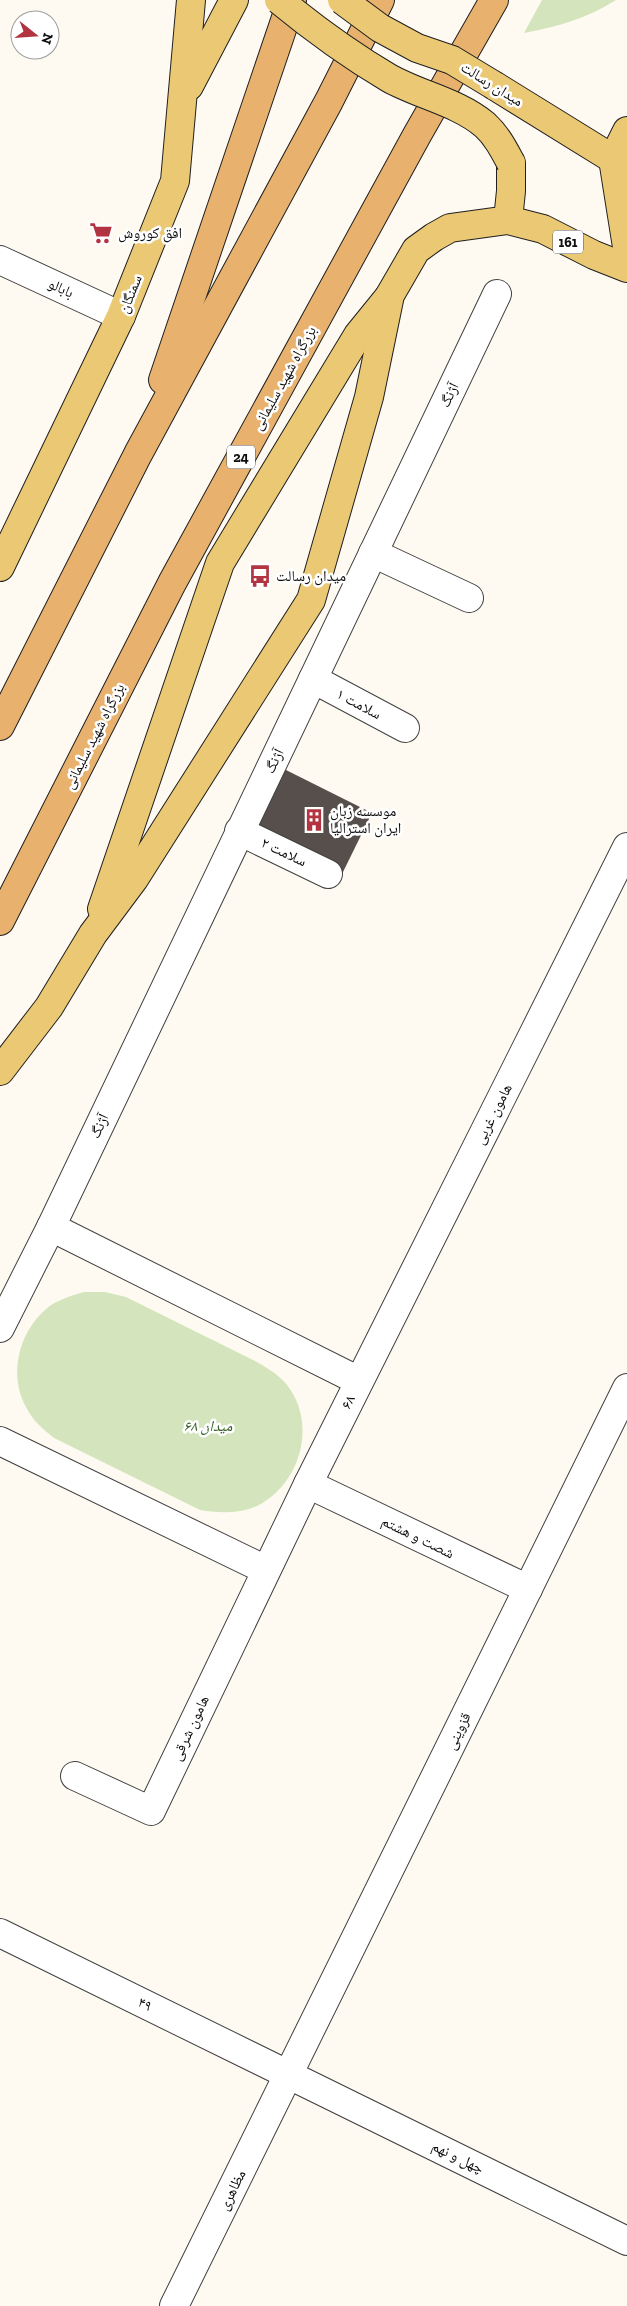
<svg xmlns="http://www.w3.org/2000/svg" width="627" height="2306" font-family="'Zilla Slab','Noto Naskh Arabic',serif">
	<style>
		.green { fill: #d4e5bd }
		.building { fill: #564f4c }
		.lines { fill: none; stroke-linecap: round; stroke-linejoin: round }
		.minor-casing { stroke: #414141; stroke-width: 30 }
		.primary-casing { stroke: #1f1f1f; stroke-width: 30 }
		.trunk-casing { stroke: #1f1f1f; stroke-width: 30 }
		.minor { stroke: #fff; stroke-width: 28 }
		.primary { stroke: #ebc874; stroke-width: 28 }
		.trunk { stroke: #e8b26e; stroke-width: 28 }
		.primary-bridge-casing { stroke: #1f1f1f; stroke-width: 30; stroke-linecap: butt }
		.primary-bridge { stroke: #ebc874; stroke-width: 28 }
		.labels { text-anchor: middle; stroke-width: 5; stroke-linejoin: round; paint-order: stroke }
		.shield { fill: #fff; stroke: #565656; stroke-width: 1 }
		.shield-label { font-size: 14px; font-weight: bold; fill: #0e0e0e }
		.street-label { font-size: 15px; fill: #0e0e0e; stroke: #fff }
		.poi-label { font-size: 15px; fill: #0e0e0e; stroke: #fff; text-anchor: start }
		.park-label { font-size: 15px; font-style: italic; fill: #346025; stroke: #fff }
	</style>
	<rect width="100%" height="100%" fill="#fefaf1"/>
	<!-- green -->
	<g class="green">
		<path d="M542,0H616C588,18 557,27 524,33Z"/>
		<path d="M84,1292H105L126,1297L253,1360C266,1367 278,1374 287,1385C318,1424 300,1485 257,1506C238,1514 219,1513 200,1510L54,1438C43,1429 32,1420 26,1407C8,1375 19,1332 46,1309C57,1300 70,1296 84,1292Z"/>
	</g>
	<!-- building -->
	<polygon class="building" points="284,769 372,813 342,874 257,827"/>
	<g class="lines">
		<defs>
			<g id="minor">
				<polyline points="0,260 121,316"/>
				<polyline points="373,553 469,598"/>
				<polyline points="313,679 405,728"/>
				<polyline points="239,831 328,874"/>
				<polyline points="51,1227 359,1381"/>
				<polyline points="0,1328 51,1227 497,294"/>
				<polyline points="0,1441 266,1570"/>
				<polyline points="308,1484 528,1589"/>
				<polyline points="75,1776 151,1811 308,1484 627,847"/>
				<polyline points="0,1933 627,2241"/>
				<polyline points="174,2306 627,1388"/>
			</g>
			<g id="primary">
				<polyline points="189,86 234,0"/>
				<polyline points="495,86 613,159"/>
				<polyline points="613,159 627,247"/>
				<polyline points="613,159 627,131"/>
				<polyline points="508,220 511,191 511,163"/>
				<polyline points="0,567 121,316 175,181 191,0"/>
				<polyline points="102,909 220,563 358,335 388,298"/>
				<polyline points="0,1071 49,1007 93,934 134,879 311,600 369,397 390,295 416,250 434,237 450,228 508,220 543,229 594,255 627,268"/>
			</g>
			<g id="trunk">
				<polyline points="163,380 292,0"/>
				<polyline points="0,726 138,454 329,101 380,0"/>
				<polyline points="0,921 172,583 417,135 494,0"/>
			</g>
		</defs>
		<!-- minor casing -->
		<use href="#minor" class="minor-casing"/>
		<!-- primary casing -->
		<use href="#primary" class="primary-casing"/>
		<!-- trunk casing -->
		<use href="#trunk" class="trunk-casing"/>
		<!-- minor -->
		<use href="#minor" class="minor"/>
		<!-- primary -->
		<use href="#primary" class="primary"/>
		<!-- trunk -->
		<use href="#trunk" class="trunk"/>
		<defs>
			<g id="primary-bridge">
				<path d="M279,0C313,28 350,55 389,78C419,95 458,102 485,125C497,136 504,150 511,163"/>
				<polyline points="342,0 380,28 417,48 452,60 495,86"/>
			</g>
		</defs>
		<!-- primary-bridge casing -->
		<use href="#primary-bridge" class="primary-bridge-casing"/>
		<!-- primary-bridge -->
		<use href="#primary-bridge" class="primary-bridge"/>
	</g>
	<!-- icons -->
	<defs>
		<symbol id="supermarket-bare" viewBox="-9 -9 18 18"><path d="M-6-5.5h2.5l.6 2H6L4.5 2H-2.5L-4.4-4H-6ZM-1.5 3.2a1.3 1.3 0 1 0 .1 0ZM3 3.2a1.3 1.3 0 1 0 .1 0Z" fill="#b13440" stroke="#fff" stroke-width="2.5" paint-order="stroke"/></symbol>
		<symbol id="bus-bare" viewBox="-9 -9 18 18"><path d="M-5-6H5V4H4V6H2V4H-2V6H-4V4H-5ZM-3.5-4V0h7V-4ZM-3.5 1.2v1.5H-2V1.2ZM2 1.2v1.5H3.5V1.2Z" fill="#b13440" stroke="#fff" stroke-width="2.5" paint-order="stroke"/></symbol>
		<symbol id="building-bare" viewBox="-9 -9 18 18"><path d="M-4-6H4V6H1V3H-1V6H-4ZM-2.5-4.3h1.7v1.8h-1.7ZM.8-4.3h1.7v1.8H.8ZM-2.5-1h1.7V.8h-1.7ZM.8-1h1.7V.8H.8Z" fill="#b13440" stroke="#fff" stroke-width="2.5" paint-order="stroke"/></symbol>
	</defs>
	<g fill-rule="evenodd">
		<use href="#supermarket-bare" x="85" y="217" width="32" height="32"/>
		<use href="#bus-bare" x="244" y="560" width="32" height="32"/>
		<use href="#building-bare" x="298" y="804" width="32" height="32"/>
	</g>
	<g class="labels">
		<!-- shield labels -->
		<g class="shield">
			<rect x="553" y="230.5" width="30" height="23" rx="4"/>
			<rect x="227" y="445.5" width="28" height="23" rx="4"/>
		</g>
		<g class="shield-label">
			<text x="568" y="247">161</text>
			<text x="241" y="462">24</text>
		</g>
		<!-- street labels -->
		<g class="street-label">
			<text transform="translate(492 84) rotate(32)" y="5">میدان رسالت</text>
			<text transform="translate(61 288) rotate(25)" y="5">بابالو</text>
			<text transform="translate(130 294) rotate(-68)" y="5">سمنگان</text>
			<text transform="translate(284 378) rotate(-61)" y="5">بزرگراه شهید سلیمانی</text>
			<text transform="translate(449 395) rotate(-64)" y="5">آژنگ</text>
			<text transform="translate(359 704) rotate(28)" y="5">سلامت ۱</text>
			<text transform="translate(94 736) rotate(-63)" y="5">بزرگراه شهید سلیمانی</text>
			<text transform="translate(274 761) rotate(-64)" y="5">آژنگ</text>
			<text transform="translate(284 852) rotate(25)" y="5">سلامت ۲</text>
			<text transform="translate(493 1114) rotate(-63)" y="5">هامون غربی</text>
			<text transform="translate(99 1126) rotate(-65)" y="5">آژنگ</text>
			<text transform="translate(348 1402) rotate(-63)" y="5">۶۸</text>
			<text transform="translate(418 1537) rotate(26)" y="5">شصت و هشتم</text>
			<text transform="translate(190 1728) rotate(-65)" y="5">هامون شرقی</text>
			<text transform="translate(458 1731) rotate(-64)" y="5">قزوینی</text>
			<text transform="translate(145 2004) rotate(26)" y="5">۴۹</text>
			<text transform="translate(458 2157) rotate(26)" y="5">چهل و نهم</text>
			<text transform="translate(232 2190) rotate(-63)" y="5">مظاهری</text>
		</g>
		<!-- poi labels -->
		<g class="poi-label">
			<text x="118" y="238">افق کوروش</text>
			<text x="276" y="581">میدان رسالت</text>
			<text x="330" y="816">موسسه زبان<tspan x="330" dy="17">ایران استرالیا</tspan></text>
		</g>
		<!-- park labels -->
		<g class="park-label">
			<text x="208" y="1431">میدان ۶۸</text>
		</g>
	</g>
	<!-- north arrow -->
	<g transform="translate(35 35) rotate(107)"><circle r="24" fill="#ffffff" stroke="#9f9f9f"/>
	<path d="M0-4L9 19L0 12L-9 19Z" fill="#b13440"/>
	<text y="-8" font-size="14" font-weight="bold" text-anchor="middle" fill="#0e0e0e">N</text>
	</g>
</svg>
